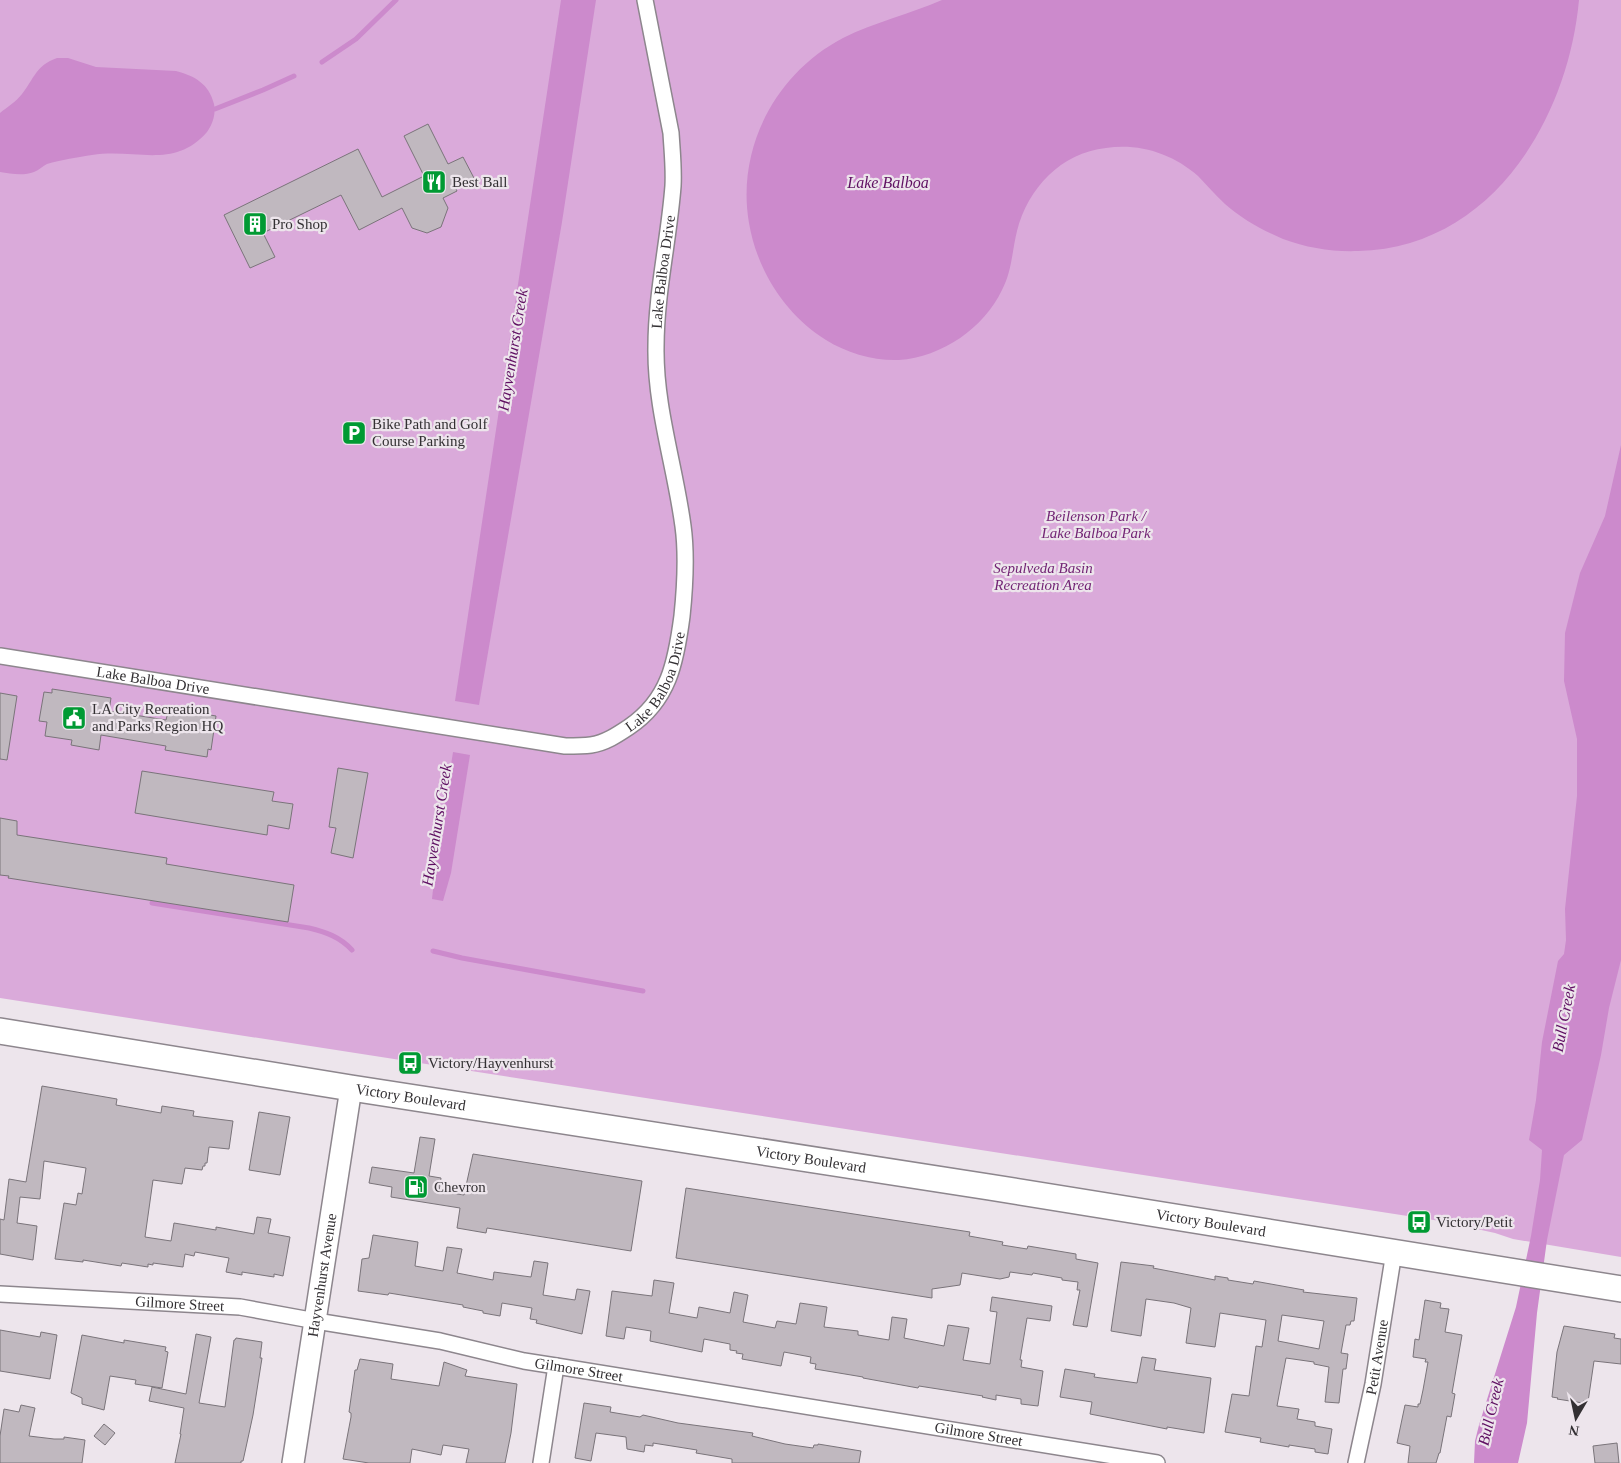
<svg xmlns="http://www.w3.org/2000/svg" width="1621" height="1463" font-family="'Times New Roman',serif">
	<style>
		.green { fill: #daaada }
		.water { fill: #cc8acc }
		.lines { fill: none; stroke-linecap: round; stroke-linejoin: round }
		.stream { stroke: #cc8acc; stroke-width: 5 }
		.building { fill: #c0b8bf; stroke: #7a747a; fill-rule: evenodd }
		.minor-casing { stroke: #8d868d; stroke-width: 18 }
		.secondary-casing { stroke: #8d868d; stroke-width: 24 }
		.primary-casing { stroke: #8d868d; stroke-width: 28 }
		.minor { stroke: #fff; stroke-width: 15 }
		.secondary { stroke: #fff; stroke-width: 21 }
		.primary { stroke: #fff; stroke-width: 25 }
		.labels { text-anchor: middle; stroke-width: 4.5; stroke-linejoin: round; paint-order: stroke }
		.poi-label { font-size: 15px; fill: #333033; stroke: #ede5ec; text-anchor: start }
		.street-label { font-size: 15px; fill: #333033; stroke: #ede5ec }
		.park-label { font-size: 15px; font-style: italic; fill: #732575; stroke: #ede5ec }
		.water-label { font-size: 16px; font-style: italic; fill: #5f0f62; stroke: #ede5ec }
	</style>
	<rect width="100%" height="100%" fill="#ede5ec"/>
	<!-- green -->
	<polygon class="green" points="0,0 1621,0 1621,1257 1513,1239 1495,1233 1440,1221 0,998"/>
	<!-- water -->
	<g class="water">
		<polygon points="561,0 596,0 562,222 479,705 455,701"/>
		<path d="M942,0H1579C1568,120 1491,248 1358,251C1333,252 1307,248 1283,239C1262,230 1242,219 1225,204C1215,195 1207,185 1198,176C1173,154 1140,143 1106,148C1061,153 1028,188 1017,231C1012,251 1012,271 1002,290C984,328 942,357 899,360C874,361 847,353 826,340C785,315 757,270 749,223C736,148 776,73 843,38C875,22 910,14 942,0Z"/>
		<path d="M57,58H68L96,67L176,71C195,76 209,84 214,104C216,113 213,124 207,132C174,170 135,148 92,155C79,157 60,160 47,164C43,166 39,170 34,172C24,176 11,174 0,172V113C7,107 16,102 22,94C34,79 36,65 57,58Z"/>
		<polygon points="1621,445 1621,960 1609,1008 1601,1055 1582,1140 1564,1155 1547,1240 1537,1313 1527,1423 1518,1463 1474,1463 1475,1441 1479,1425 1516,1307 1531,1236 1540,1180 1542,1150 1529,1140 1536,1100 1542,1042 1558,961 1564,954 1566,940 1565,909 1577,796 1577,739 1564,681 1565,633 1580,573 1605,516"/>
		<polygon points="453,752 470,755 451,873 443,901 432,899 436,862"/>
	</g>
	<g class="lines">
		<!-- stream -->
		<g class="stream">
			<polyline points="322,62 356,39 396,0"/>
			<polyline points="215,109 263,90 294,76"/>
			<path d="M152,903L309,928C326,932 340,937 352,950"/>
			<polyline points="433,951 462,958 643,991"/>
		</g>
	</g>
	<!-- building -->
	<g class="building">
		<polygon points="428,124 448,164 463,157 475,180 456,189 457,191 443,198 448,208 441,227 427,233 412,228 402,208 359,230 341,195 263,233 275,257 250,268 224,215 358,149 382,197 424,176 404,136"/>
		<polygon points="52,689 111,698 109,711 166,720 169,708 216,716 211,750 208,749 207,757 165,750 166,746 101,735 99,750 71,745 72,740 45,736 47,722 39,721 44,692 52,693"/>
		<polygon points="0,693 17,696 7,760 0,759"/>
		<polygon points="338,768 368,773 353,858 331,853 336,828 329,827"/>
		<polygon points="142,771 274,792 272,801 293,804 289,829 268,825 267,835 135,813"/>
		<polygon points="0,818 17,821 17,835 167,858 166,864 294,885 288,922 8,878 9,876 0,875"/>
		<polygon points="42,1086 117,1099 116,1105 161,1113 162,1106 194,1111 193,1116 233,1121 229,1149 209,1147 207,1163 205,1163 205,1166 203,1166 202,1170 185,1168 182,1184 153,1180 145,1237 171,1241 174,1223 216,1230 216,1227 254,1234 257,1217 271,1219 268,1233 290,1237 283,1276 274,1274 274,1277 242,1272 242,1275 226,1272 229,1258 195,1252 194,1256 185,1254 183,1267 153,1263 153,1265 148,1264 148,1267 122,1263 121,1266 83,1260 83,1262 55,1259 64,1203 76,1205 78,1193 82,1194 86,1168 44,1161 40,1199 20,1197 17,1223 37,1226 33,1260 0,1254 0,1219 4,1220 9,1179 26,1182"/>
		<polygon points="259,1112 290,1117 280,1175 249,1170"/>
		<polygon points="420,1137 435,1139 429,1176 441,1178 439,1191 464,1195 473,1154 642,1181 631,1251 487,1228 486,1233 457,1228 460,1208 391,1197 392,1187 369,1183 372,1167 414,1173"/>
		<polygon points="686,1188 970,1232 969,1236 1003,1242 1002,1245 1027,1249 1028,1246 1076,1254 1076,1259 1098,1263 1087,1327 1073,1325 1080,1290 1077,1290 1078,1282 1062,1280 1062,1278 1033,1273 1032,1275 1010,1272 1009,1277 1000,1279 962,1273 960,1285 932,1289 932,1298 676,1258"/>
		<polygon points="373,1235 418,1242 415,1266 443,1271 447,1247 462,1249 457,1273 493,1280 494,1272 531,1277 534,1261 548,1263 543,1295 575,1300 577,1289 590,1291 582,1334 536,1323 537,1320 530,1319 532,1308 502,1303 500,1316 483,1313 483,1311 463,1307 463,1305 389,1293 388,1295 358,1291 362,1259 369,1258"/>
		<path d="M1121,1262L1154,1266L1153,1268L1215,1280V1276L1228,1278V1280L1253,1284L1254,1281L1304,1290L1303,1292L1357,1298L1354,1321H1351L1350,1325H1346L1341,1353L1348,1354L1346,1369H1343L1339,1403L1325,1402L1329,1367L1314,1364V1362L1286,1358L1277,1406L1299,1409L1297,1419L1315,1422V1426L1332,1429L1328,1454L1315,1452V1449L1289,1445V1447L1260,1442L1261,1438L1225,1432L1232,1394L1249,1396L1256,1346L1262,1347L1266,1320L1220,1313L1215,1347L1186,1343L1191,1308L1174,1303L1146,1299L1141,1336L1111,1331ZM1282,1315L1324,1321L1319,1349L1278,1341Z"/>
		<polygon points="654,1280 674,1283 669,1313 697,1318 699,1307 730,1313 734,1292 748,1295 743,1322 775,1328 777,1321 796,1324 800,1303 827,1307 824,1327 858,1331 858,1335 889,1340 892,1317 907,1319 904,1338 944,1346 948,1325 969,1328 963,1360 990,1364 997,1312 990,1311 992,1297 1052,1306 1050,1321 1027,1318 1020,1360 1022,1360 1021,1367 1043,1371 1038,1406 1021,1404 1021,1399 996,1395 996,1400 982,1397 983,1396 919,1386 918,1388 863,1378 863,1377 815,1369 816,1364 810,1363 811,1357 784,1352 781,1366 742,1359 743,1354 736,1353 737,1351 730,1350 730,1344 704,1339 702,1352 650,1341 651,1331 626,1327 624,1339 606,1336 612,1291 652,1296"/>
		<polygon points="1425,1300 1441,1303 1440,1308 1449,1309 1445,1332 1462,1335 1452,1393 1455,1394 1451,1417 1447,1416 1440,1453 1439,1453 1436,1463 1408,1463 1410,1446 1397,1443 1405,1405 1418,1407 1418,1404 1420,1404 1423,1390 1428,1362 1425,1362 1426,1359 1413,1357 1415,1339 1419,1340"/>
		<polygon points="1564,1326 1615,1334 1614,1338 1621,1339 1621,1364 1594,1361 1588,1402 1583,1401 1583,1403 1557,1399 1558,1398 1552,1397 1557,1352"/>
		<polygon points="0,1330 40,1337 41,1332 57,1335 50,1379 0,1371"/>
		<polygon points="196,1334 211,1337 199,1403 225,1407 234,1340 235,1340 236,1338 262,1342 260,1358 262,1358 253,1415 243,1461 241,1461 241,1463 175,1463 181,1434 180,1434 184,1408 149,1401 152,1387 186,1394"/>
		<polygon points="82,1335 124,1343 124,1340 166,1347 165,1351 168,1352 162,1388 135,1384 136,1380 110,1376 104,1410 82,1404 82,1398 71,1393"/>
		<polygon points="1142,1357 1156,1359 1154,1370 1211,1378 1204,1433 1167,1427 1167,1429 1090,1414 1092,1402 1060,1397 1065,1369 1095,1374 1094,1377 1137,1383"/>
		<polygon points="360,1359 393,1364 391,1379 439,1386 444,1362 467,1370 465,1376 517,1384 511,1433 505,1463 466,1463 469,1449 443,1445 441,1455 412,1449 410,1463 369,1463 343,1459 351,1417 351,1413 349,1412 355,1370 357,1370"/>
		<polygon points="584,1403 611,1407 610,1412 640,1417 643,1415 678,1423 753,1433 752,1436 785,1444 813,1448 814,1445 818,1445 818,1444 861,1451 859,1463 732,1463 732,1459 696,1453 697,1450 653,1443 653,1446 645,1445 644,1452 627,1449 626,1437 596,1433 591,1461 575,1458"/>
		<polygon points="21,1405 35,1408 29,1436 54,1439 64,1439 64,1437 85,1440 82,1463 0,1463 0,1436 4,1409 19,1412"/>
		<polygon points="104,1424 115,1433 105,1445 94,1436"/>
		<polygon points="1617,1443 1619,1463 1595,1463 1593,1446"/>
	</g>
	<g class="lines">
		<defs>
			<g id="minor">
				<path id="s1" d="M0,656L565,746C573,746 583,746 591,745C605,743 617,735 629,727C669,700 676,662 682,616C685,587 687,555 683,526C675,466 655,407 656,347C656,293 669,239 673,186C674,168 672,150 671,133L645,0"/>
				<path id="s2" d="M0,1294L240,1307L316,1321L440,1341L524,1361L556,1366L1157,1463"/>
				<polyline points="541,1463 556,1366"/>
				<path id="s3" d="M1356,1463L1373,1384L1394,1252"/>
			</g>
			<g id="secondary">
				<path id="s4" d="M293,1463L351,1088"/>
			</g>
			<g id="primary">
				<path id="s5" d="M0,1031L351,1088L989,1187L1621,1289"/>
			</g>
		</defs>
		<!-- minor casing -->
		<use href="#minor" class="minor-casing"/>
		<!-- secondary casing -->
		<use href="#secondary" class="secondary-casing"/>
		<!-- primary casing -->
		<use href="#primary" class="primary-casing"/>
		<!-- minor -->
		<use href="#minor" class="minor"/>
		<!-- secondary -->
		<use href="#secondary" class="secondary"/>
		<!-- primary -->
		<use href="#primary" class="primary"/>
	</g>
	<!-- icons -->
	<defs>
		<symbol id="restaurant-square" viewBox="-11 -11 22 22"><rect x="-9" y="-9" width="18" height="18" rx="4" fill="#009a33" stroke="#ede5ec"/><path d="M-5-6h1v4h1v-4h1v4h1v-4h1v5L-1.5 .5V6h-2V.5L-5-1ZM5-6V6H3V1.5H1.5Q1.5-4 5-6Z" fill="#fff"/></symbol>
		<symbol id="building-square" viewBox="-11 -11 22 22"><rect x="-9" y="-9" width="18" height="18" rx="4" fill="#009a33" stroke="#ede5ec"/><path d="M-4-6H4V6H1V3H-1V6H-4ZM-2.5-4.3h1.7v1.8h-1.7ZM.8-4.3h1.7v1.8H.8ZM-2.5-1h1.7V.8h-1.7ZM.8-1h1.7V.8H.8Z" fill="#fff"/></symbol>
		<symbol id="parking-square" viewBox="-11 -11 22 22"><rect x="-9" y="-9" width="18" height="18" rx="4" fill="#009a33" stroke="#ede5ec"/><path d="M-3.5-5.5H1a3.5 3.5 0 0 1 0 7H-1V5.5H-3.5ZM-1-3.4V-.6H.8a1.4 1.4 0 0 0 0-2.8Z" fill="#fff"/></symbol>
		<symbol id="civic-square" viewBox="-11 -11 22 22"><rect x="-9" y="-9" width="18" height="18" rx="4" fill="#009a33" stroke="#ede5ec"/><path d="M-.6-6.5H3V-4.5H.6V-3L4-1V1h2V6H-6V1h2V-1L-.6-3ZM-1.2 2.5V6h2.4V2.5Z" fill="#fff"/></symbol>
		<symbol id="bus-square" viewBox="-11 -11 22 22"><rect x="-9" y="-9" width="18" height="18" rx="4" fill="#009a33" stroke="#ede5ec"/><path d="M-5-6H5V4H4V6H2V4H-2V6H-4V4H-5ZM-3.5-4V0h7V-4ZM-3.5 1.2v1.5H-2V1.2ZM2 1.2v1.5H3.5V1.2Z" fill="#fff"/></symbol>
		<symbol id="fuel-square" viewBox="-11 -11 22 22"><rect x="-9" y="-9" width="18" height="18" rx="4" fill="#009a33" stroke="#ede5ec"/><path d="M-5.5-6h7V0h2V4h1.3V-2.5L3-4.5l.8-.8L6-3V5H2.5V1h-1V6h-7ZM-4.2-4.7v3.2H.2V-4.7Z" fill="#fff"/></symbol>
	</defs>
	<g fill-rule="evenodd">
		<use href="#restaurant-square" x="420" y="168" width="28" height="28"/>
		<use href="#building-square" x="241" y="210" width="28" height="28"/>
		<use href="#parking-square" x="340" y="419" width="28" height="28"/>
		<use href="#civic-square" x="60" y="704" width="28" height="28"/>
		<use href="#bus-square" x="396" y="1049" width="28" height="28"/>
		<use href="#fuel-square" x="402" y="1173" width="28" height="28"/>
		<use href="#bus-square" x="1405" y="1208" width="28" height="28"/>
	</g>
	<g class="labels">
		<!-- poi labels -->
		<g class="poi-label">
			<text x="452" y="187">Best Ball</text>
			<text x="272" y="229">Pro Shop</text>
			<text x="372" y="429">Bike Path and Golf<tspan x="372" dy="17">Course Parking</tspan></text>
			<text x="92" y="714">LA City Recreation<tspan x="92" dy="17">and Parks Region HQ</tspan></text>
			<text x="428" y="1068">Victory/Hayvenhurst</text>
			<text x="434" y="1192">Chevron</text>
			<text x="1436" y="1227">Victory/Petit</text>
		</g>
		<!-- street labels -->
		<g class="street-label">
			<text dy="5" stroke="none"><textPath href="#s1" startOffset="1115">Lake Balboa Drive</textPath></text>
			<text dy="5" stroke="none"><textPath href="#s1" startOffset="695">Lake Balboa Drive</textPath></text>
			<text dy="5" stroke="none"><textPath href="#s1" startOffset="155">Lake Balboa Drive</textPath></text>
			<text dy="5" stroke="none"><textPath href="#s5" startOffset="416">Victory Boulevard</textPath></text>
			<text dy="5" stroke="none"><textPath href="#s5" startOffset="821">Victory Boulevard</textPath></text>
			<text dy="5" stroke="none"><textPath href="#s5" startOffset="1226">Victory Boulevard</textPath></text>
			<text dy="5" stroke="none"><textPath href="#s4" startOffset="190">Hayvenhurst Avenue</textPath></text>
			<text dy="5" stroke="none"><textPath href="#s2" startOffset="180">Gilmore Street</textPath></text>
			<text dy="5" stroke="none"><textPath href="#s3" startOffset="108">Petit Avenue</textPath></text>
			<text dy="5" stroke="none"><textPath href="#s2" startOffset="585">Gilmore Street</textPath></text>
			<text dy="5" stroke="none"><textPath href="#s2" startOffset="990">Gilmore Street</textPath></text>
		</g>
		<!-- park labels -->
		<g class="park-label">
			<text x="1096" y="521">Beilenson Park /<tspan x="1096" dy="17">Lake Balboa Park</tspan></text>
			<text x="1043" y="573">Sepulveda Basin<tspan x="1043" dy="17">Recreation Area</tspan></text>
		</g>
		<!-- water labels -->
		<g class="water-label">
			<text x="888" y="188">Lake Balboa</text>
			<text transform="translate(512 350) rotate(-81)" y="6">Hayvenhurst Creek</text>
			<text transform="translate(436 825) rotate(-81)" y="6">Hayvenhurst Creek</text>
			<text transform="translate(1563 1018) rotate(-79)" y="6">Bull Creek</text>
			<text transform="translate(1490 1412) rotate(-77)" y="6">Bull Creek</text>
		</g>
	</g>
	<!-- north arrow -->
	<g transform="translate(1576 1418) rotate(189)" stroke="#ede5ec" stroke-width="4" paint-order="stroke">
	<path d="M0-4L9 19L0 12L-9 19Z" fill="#333033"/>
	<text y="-8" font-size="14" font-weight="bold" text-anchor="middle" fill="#333033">N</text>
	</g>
</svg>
